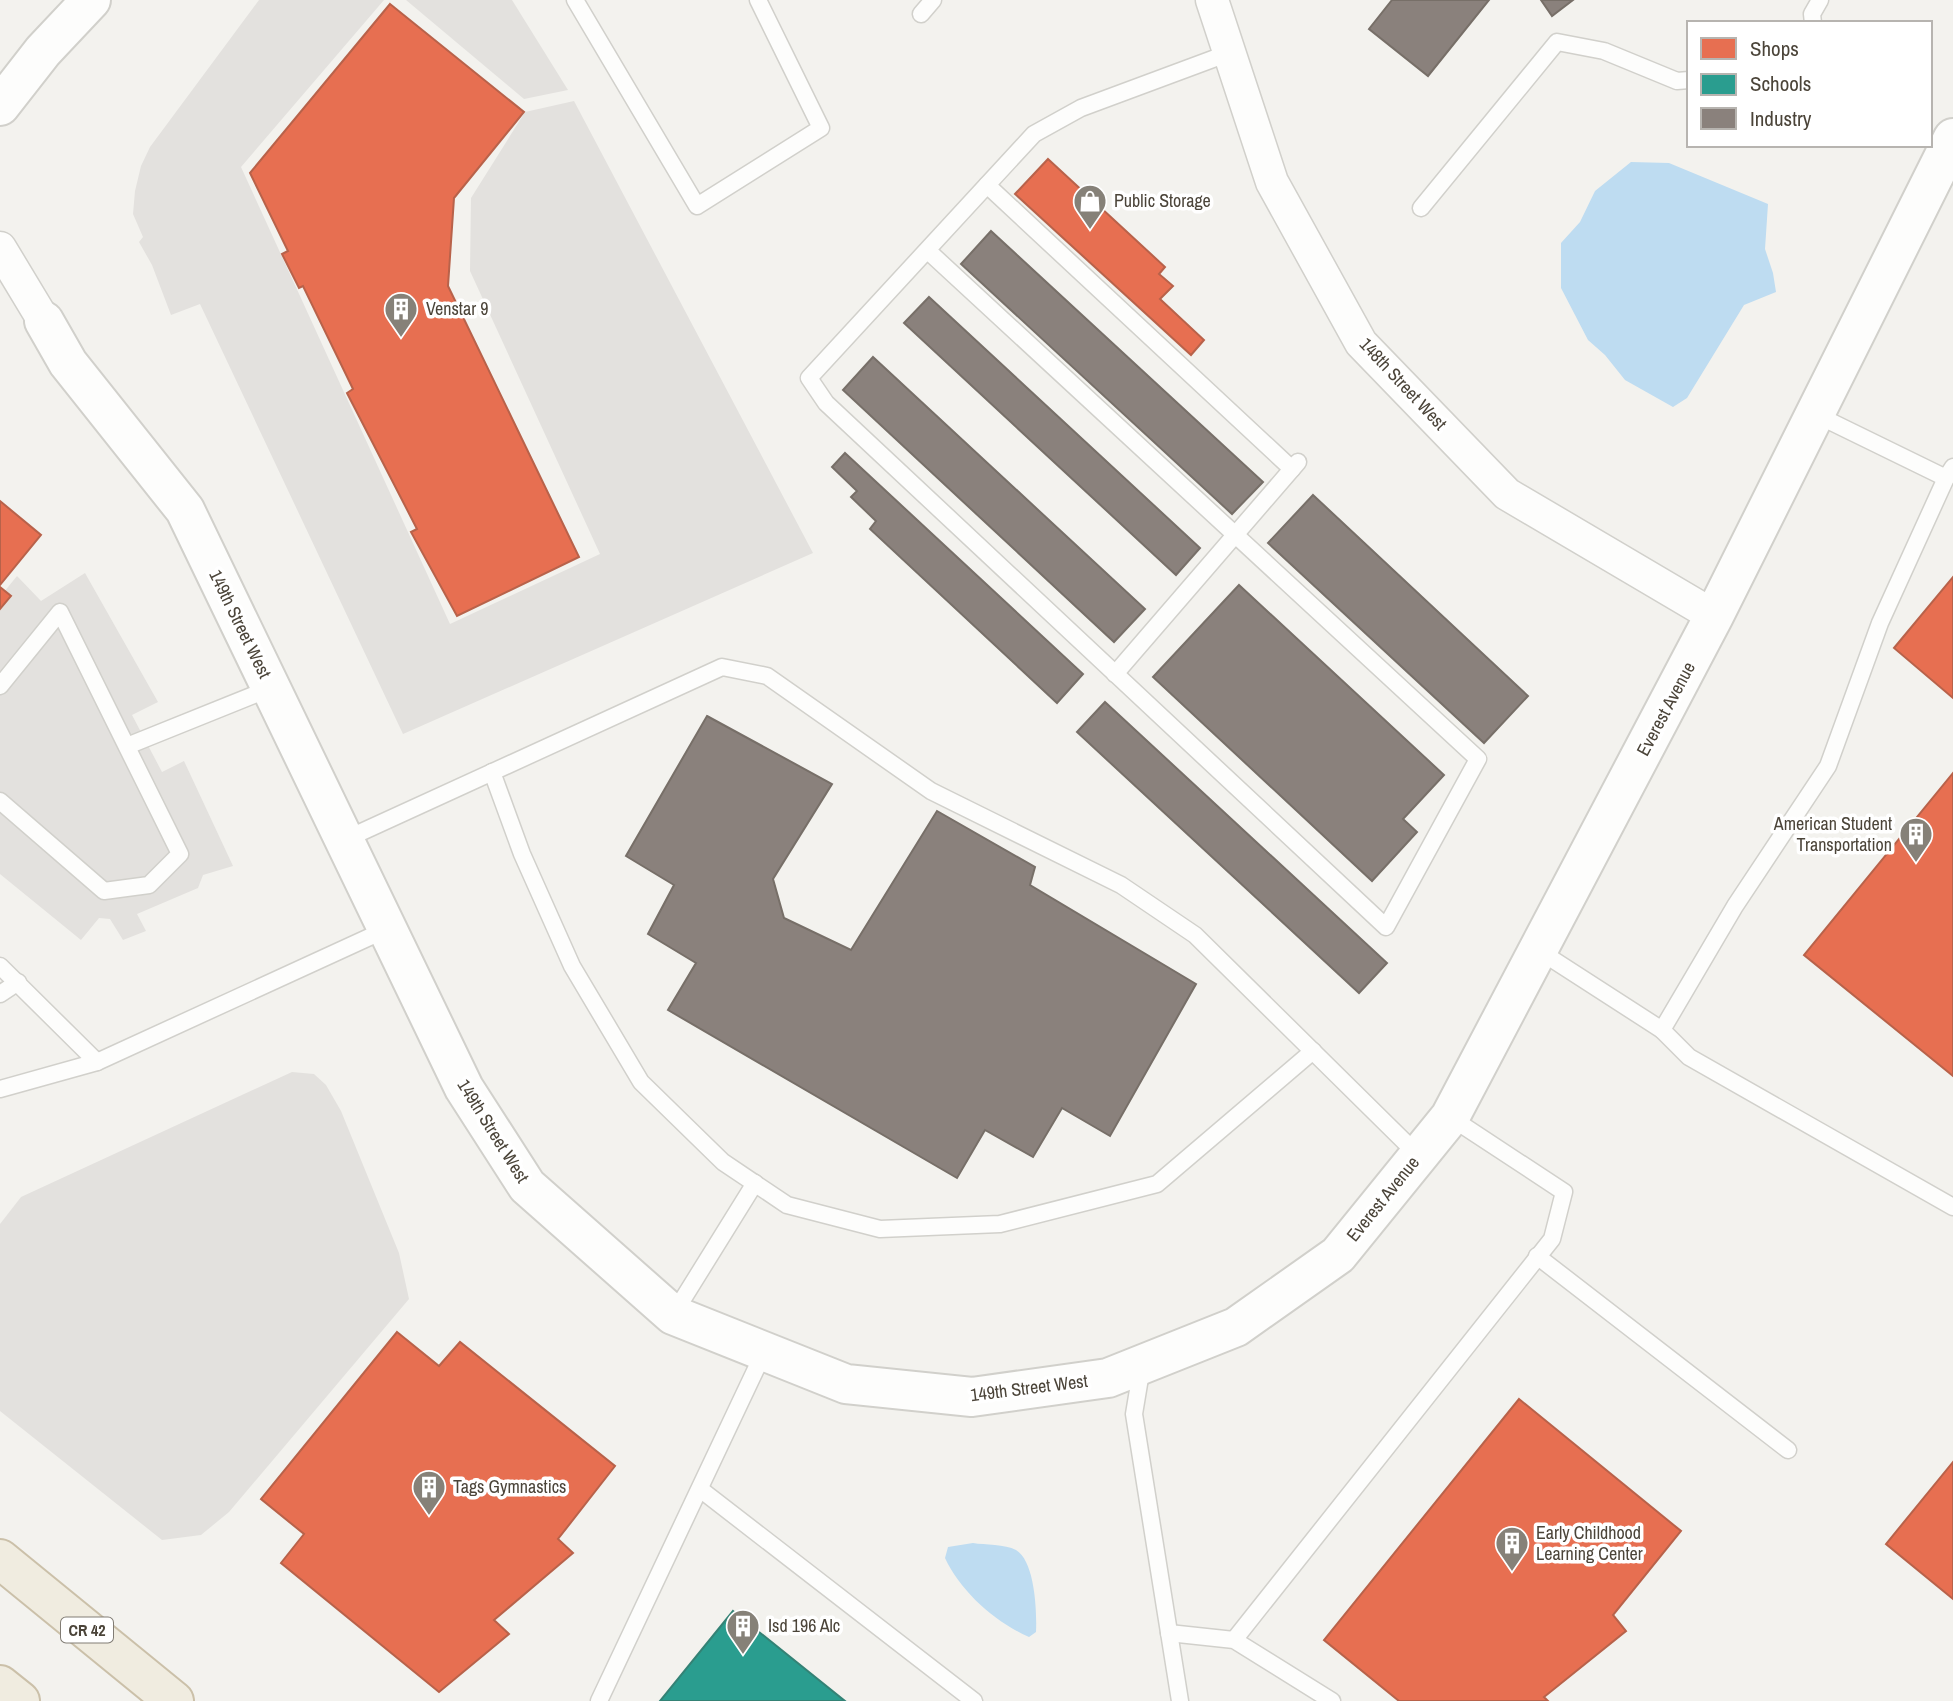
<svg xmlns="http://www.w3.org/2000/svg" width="1953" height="1701" font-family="'Archivo Narrow',sans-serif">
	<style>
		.parking { fill: #e3e1de }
		.water { fill: #bedcf1 }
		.shops { fill: #e76f51; stroke: #b8624a; stroke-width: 2 }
		.schools { fill: #2a9d8f; stroke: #348275; stroke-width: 2 }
		.industry { fill: #8a817c; stroke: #776f68; stroke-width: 2 }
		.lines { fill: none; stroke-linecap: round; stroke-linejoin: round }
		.service-casing { stroke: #d1d0cb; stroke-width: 19 }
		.minor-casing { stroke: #d1d0cb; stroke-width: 35 }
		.tertiary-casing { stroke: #d1d0cb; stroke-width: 42 }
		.trunk-casing { stroke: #cbc0a9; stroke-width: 42 }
		.service { stroke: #fdfdfc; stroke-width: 16 }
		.minor { stroke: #fdfdfc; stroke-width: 32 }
		.tertiary { stroke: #fdfdfc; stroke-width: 38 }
		.trunk { stroke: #f0ece0; stroke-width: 38 }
		.labels { text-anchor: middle; stroke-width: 7; stroke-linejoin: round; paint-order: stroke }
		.shield { fill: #fff; stroke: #817c74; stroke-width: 2 }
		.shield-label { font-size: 16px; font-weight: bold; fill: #4b4439 }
		.poi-label { font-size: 18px; fill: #4b4439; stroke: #fff; text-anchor: start }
		.street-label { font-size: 18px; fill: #4b4439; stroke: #fff }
	</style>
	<rect width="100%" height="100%" fill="#f3f2ee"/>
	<!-- parking -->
	<g class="parking">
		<polygon points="259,0 384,0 241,167 450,624 600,554 470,271 471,198 525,112 574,101 813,553 403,734 200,304 171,315 152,265 139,242 143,237 133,214 135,191 141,166 150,147"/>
		<polygon points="406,0 512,0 568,90 524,99"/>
		<polygon points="85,573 158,702 132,715 162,772 184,761 233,866 203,875 198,888 137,914 146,931 123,940 110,919 99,918 81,940 0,874 0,597 17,576 41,601"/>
		<polygon points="292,1072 314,1074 326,1085 341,1111 399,1253 409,1299 229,1512 201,1535 162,1540 0,1411 0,1224 21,1197"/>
	</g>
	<!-- water -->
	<g class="water">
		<polygon points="1631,162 1669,163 1768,204 1765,249 1773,273 1776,292 1744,305 1687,398 1673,407 1625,380 1605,355 1588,340 1561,288 1561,243 1580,222 1595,191"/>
		<path d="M973,1543C985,1545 1005,1544 1016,1550C1035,1561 1037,1612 1036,1632L1029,1637C995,1622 961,1592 945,1558L948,1547Z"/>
	</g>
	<!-- shops -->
	<g class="shops">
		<polygon points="390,4 524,112 454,198 448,286 579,557 457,616 411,532 417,529 347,393 353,389 303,286 299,288 282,254 288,251 250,173"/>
		<polygon points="1048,159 1165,267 1159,274 1173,286 1160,299 1204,340 1191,355 1015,194"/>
		<polygon points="0,501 41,535 0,585"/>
		<polygon points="1953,577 1953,698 1894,648"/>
		<polygon points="0,587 11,596 0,609"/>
		<polygon points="1953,773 1953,1076 1804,955"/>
		<polygon points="397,1332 439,1366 460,1342 615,1466 558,1539 573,1553 494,1620 509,1634 439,1692 281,1563 304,1534 261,1499"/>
		<polygon points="1519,1399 1681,1531 1613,1615 1626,1631 1544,1697 1548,1701 1399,1701 1324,1640"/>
		<polygon points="1953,1462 1953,1599 1886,1544"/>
	</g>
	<!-- schools -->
	<polygon class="schools" points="733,1611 845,1701 660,1701"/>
	<!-- industry -->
	<g class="industry">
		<polygon points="1392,0 1489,0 1428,76 1369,29"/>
		<polygon points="1541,0 1573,0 1552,16"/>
		<polygon points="991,231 1263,482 1232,514 961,264"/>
		<polygon points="929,297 1200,548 1176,575 904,323"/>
		<polygon points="873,357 1145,609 1114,642 843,390"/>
		<polygon points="845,453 1083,674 1057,703 870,529 876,521 851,497 857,491 832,467"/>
		<polygon points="1313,495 1528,696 1484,743 1268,543"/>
		<polygon points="1239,585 1444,775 1403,819 1417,832 1372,881 1153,677"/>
		<polygon points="1105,702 1387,963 1359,993 1077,732"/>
		<polygon points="707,716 832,784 773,879 784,918 851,950 937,811 1035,867 1030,885 1196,984 1110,1136 1062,1108 1033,1157 985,1130 957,1178 668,1010 696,963 648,934 674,885 626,856"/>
	</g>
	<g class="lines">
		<defs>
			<g id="service">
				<polyline points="575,0 697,206 821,128 758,0"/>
				<polyline points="921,14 933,0"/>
				<polyline points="1813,23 1812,14 1820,0"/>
				<polyline points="987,185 1292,469"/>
				<polyline points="1421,208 1557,42 1604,51 1677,81 1689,80"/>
				<polyline points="927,250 1478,759 1386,927 826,403 809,378 1034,134 1081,108 1229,53"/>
				<polyline points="1815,414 1946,478"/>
				<polyline points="1115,674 1298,462"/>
				<polyline points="0,686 60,612 180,854 149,885 104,891 0,801"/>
				<polyline points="127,746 271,688"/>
				<polyline points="492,772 522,854 572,966 641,1082 723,1162 787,1205 880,1229 1000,1224 1157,1184 1313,1051"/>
				<polyline points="344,840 722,667 767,676 931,791 1121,885 1195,935 1419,1156"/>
				<polyline points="1538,950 1662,1030 1735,906 1828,766 1880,623 1946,478 1953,467"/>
				<polyline points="0,966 97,1062"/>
				<polyline points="0,994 18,982"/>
				<polyline points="1662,1030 1689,1057 1953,1207"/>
				<polyline points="0,1089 97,1062 387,929"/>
				<polyline points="1537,1256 1788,1450"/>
				<polyline points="673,1315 755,1183"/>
				<polyline points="1142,1366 1134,1414 1180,1701"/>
				<polyline points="700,1489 974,1701"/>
				<polyline points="1169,1633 1234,1640 1332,1701"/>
				<polyline points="1234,1640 1552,1239 1564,1192 1450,1117"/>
				<polyline points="599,1701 764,1352"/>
			</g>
			<g id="minor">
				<polyline points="1212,0 1272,182 1361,343 1507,494 1714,616"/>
				<polyline points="0,248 44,321"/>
			</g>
			<g id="tertiary">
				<polyline points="0,106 43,51 91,0"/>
				<polyline points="44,321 68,363 185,510 464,1088 527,1186 673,1315 846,1384 972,1397 1108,1378 1236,1327 1338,1255 1450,1117 1714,616 1953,138"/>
			</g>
			<g id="trunk">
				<polyline points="0,1559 174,1701"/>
				<polyline points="0,1685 20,1701"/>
			</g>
		</defs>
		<!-- service casing -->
		<use href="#service" class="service-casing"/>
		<!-- minor casing -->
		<use href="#minor" class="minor-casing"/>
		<!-- tertiary casing -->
		<use href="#tertiary" class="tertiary-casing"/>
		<!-- trunk casing -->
		<use href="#trunk" class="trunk-casing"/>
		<!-- service -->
		<use href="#service" class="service"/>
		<!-- minor -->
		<use href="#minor" class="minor"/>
		<!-- tertiary -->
		<use href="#tertiary" class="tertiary"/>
		<!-- trunk -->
		<use href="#trunk" class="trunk"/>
	</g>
	<!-- icons -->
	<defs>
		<symbol id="shop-pin" viewBox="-11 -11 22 30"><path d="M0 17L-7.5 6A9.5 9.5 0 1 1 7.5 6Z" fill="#868178" stroke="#fff"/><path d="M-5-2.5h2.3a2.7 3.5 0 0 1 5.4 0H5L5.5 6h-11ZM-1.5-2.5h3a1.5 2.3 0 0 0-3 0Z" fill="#fff"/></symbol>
		<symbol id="building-pin" viewBox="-11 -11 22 30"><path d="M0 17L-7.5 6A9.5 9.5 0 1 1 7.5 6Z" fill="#868178" stroke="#fff"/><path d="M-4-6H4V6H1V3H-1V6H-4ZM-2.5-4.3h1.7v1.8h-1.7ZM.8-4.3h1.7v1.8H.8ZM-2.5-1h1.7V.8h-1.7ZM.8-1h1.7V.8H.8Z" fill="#fff"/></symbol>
	</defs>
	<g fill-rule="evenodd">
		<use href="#shop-pin" x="1071" y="182" width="38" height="52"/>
		<use href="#building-pin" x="382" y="290" width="38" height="52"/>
		<use href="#building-pin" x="1897" y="815" width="38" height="52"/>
		<use href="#building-pin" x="410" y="1468" width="38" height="52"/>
		<use href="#building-pin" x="1493" y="1524" width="38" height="52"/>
		<use href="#building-pin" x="724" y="1607" width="38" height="52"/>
	</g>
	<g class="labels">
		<!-- shield labels -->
		<rect class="shield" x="61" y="1617.5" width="52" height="25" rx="5"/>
		<g class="shield-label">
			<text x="87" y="1636">CR 42</text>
		</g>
		<!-- poi labels -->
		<g class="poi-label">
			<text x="1114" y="207">Public Storage</text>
			<text x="426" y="315">Venstar 9</text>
			<text x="1892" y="830" text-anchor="end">American Student<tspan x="1892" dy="21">Transportation</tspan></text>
			<text x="453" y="1493">Tags Gymnastics</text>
			<text x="1536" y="1539">Early Childhood<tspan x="1536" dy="21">Learning Center</tspan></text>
			<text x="768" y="1632">Isd 196 Alc</text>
		</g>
		<!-- street labels -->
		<g class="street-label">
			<text transform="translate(1403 384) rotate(47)" y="6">148th Street West</text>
			<text transform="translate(240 624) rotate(64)" y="6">149th Street West</text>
			<text transform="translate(1666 709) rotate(-62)" y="6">Everest Avenue</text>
			<text transform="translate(493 1131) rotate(58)" y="6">149th Street West</text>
			<text transform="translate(1383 1199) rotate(-51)" y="6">Everest Avenue</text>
			<text transform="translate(1029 1388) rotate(-7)" y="6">149th Street West</text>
		</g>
	</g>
	<!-- legend -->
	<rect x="1687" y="21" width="245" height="126" fill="#ffffff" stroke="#b7b4b0" stroke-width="2"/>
	<rect x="1701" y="38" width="35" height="21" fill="#e76f51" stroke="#b7b4b0" stroke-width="2"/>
	<text x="1750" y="56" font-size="21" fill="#4b4439">Shops</text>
	<rect x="1701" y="74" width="35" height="21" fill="#2a9d8f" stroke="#b7b4b0" stroke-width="2"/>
	<text x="1750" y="91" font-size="21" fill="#4b4439">Schools</text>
	<rect x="1701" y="108" width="35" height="21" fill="#8a817c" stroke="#b7b4b0" stroke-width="2"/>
	<text x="1750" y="126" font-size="21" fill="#4b4439">Industry</text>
</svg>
